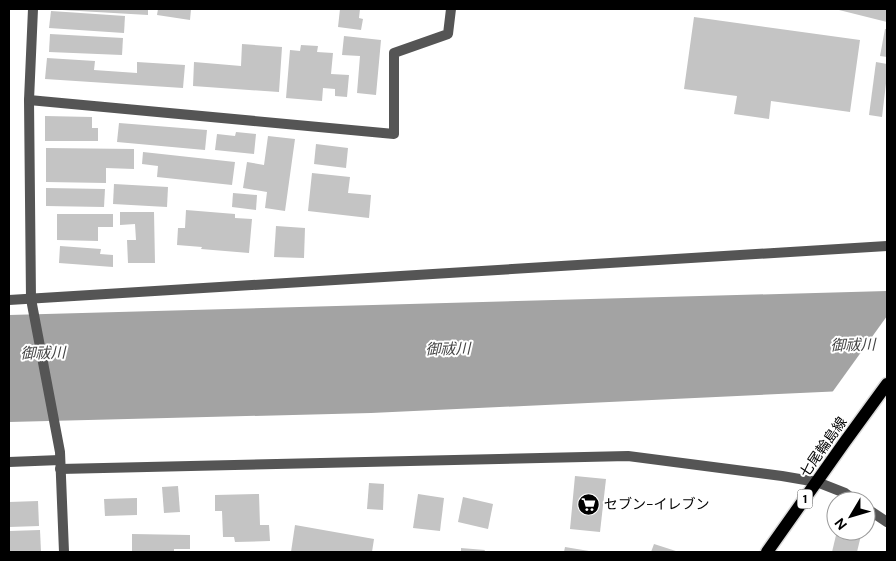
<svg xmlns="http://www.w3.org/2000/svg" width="896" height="561" font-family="'DM Sans','Noto Sans JP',sans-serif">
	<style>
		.water { fill: #a3a3a3 }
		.pier { fill: #fff }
		.building { fill: #c4c4c4 }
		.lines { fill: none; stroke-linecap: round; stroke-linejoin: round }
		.primary-casing { stroke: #dbdbdb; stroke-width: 15 }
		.minor { stroke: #555; stroke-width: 10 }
		.tertiary { stroke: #555; stroke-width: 10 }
		.primary { stroke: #000; stroke-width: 12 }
		.labels { text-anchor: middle; stroke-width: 4; stroke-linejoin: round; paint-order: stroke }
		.shield { fill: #fff; stroke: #4c4c4c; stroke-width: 1 }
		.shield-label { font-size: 12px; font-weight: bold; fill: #000 }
		.street-label { font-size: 14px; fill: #000; stroke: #fff }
		.poi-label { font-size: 14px; fill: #000; stroke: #fff; text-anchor: start }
		.water-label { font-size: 15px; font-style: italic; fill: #444; stroke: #fff }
	</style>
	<rect width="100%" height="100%" fill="#fff"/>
	<!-- water -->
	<polygon class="water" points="887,291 887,389 371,413 9,422 9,315"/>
	<!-- pier -->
	<polygon class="pier" points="887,316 887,391 831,394"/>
	<!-- building -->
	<g class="building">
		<polygon points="62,9 148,9 148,15 62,10"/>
		<polygon points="158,9 191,9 190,20 157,15"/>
		<polygon points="340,9 360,9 359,18 363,19 361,30 338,27"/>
		<polygon points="835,9 887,9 887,22"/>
		<polygon points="51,11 125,16 124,33 49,28"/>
		<polygon points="694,17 860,40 850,112 771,101 769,119 734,114 737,96 684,89"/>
		<polygon points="885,29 887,29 887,57 880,56"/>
		<polygon points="50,34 123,38 122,55 49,52"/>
		<polygon points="344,36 381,40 376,95 357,93 360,56 342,55"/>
		<polygon points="242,44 282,47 279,92 193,86 194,62 241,66"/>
		<polygon points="301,45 318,46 317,52 333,53 331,74 349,75 347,97 335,96 335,89 323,88 322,101 286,98 290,50 300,51"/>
		<polygon points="47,58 95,61 94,70 137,73 137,62 185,65 183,88 45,79"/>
		<polygon points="876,62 887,64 887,75 882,117 869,115"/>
		<polygon points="45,116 92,117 92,128 98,128 98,141 45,141"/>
		<polygon points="119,123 207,130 205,150 117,142"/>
		<polygon points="236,132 256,134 254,154 215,150 217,134 235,136"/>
		<polygon points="268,136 295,139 285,211 265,208 267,192 243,188 247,162 264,165"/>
		<polygon points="316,144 348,148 346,168 314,164"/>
		<polygon points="46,148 134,149 134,169 106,168 106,183 46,182"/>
		<polygon points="143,152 235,162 232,185 157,177 158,166 142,164"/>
		<polygon points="312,173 350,177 348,193 371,195 369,218 308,211"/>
		<polygon points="114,184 168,187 167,207 113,204"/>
		<polygon points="46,188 105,189 104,207 46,206"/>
		<polygon points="233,193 257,195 256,210 232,207"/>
		<polygon points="186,210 235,214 235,218 252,219 249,253 201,249 202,247 177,245 178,228 185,228"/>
		<polygon points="120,212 154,212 155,263 128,263 127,240 136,240 135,224 120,225"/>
		<polygon points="57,214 113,214 113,227 98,227 98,241 57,240"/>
		<polygon points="276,226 305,228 304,258 274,257"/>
		<polygon points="60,246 101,249 100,254 113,255 113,267 59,263"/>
		<polygon points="575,476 606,479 600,532 570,529"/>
		<polygon points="369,483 384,484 383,510 367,509"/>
		<polygon points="178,486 180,512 164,513 162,487"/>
		<polygon points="259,494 260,525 269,525 270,541 235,542 234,537 223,537 222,511 215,511 215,495"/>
		<polygon points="418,494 444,498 440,531 413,528"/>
		<polygon points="463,497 493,504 488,529 458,522"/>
		<polygon points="137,498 137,515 105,516 104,499"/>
		<polygon points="38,501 39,526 9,527 9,502"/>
		<polygon points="295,525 374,539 372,552 291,552"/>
		<polygon points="40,530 41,552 9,552 9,531"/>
		<polygon points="837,531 862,531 857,552 832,552"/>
		<polygon points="132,534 190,535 190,549 174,549 174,552 132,551"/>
		<polygon points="654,544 679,552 651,552"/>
		<polygon points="565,547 589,551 589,552 564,552"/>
		<polygon points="461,548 485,550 484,552 461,552"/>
	</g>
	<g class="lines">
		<defs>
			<polyline id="primary" points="767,552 844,443 887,384"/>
		</defs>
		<!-- primary casing -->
		<use href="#primary" class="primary-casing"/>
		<!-- minor -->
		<g class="minor">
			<polyline points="33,9 29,100 31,299 60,452 64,552"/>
			<polyline points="29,100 394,134 394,53 448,34 451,9"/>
			<polyline points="9,462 60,460"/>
			<polyline points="60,469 628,456 782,476 817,482 845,493 856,501"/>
			<polyline points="866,508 887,522"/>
		</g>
		<!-- tertiary -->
		<polyline class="tertiary" points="9,300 887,246"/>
		<!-- primary -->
		<use href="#primary" class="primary"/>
	</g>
	<!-- icons -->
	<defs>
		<symbol id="supermarket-disc" viewBox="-11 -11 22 22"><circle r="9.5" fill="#000" stroke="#fff"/><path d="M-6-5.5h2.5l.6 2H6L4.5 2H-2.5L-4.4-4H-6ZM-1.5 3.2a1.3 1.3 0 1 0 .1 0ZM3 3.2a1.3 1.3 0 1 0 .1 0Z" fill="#fff"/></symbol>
	</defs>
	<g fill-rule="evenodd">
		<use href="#supermarket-disc" x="576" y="492" width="25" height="25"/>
	</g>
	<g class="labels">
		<!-- shield labels -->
		<rect class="shield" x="797.5" y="489.5" width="15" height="19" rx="4"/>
		<g class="shield-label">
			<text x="805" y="503">1</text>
		</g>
		<!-- street labels -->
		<g class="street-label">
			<text transform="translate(823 447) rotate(-55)" y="5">七尾輪島線</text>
		</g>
		<!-- poi labels -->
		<g class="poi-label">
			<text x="604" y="509">セブン-イレブン</text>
		</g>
		<!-- water labels -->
		<g class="water-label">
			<text transform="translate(853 345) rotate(-1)" y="5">御祓川</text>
			<text transform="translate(448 349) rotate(-1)" y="5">御祓川</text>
			<text transform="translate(43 353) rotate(-1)" y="5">御祓川</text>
		</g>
	</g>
	<!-- border -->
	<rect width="896" height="561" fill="none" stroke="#000000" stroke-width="20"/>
	<!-- north arrow -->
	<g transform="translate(851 516) rotate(232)"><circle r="24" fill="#ffffff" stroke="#999999"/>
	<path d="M0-4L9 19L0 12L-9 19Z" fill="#000000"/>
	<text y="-8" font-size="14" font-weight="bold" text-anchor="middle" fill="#000000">N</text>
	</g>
</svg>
